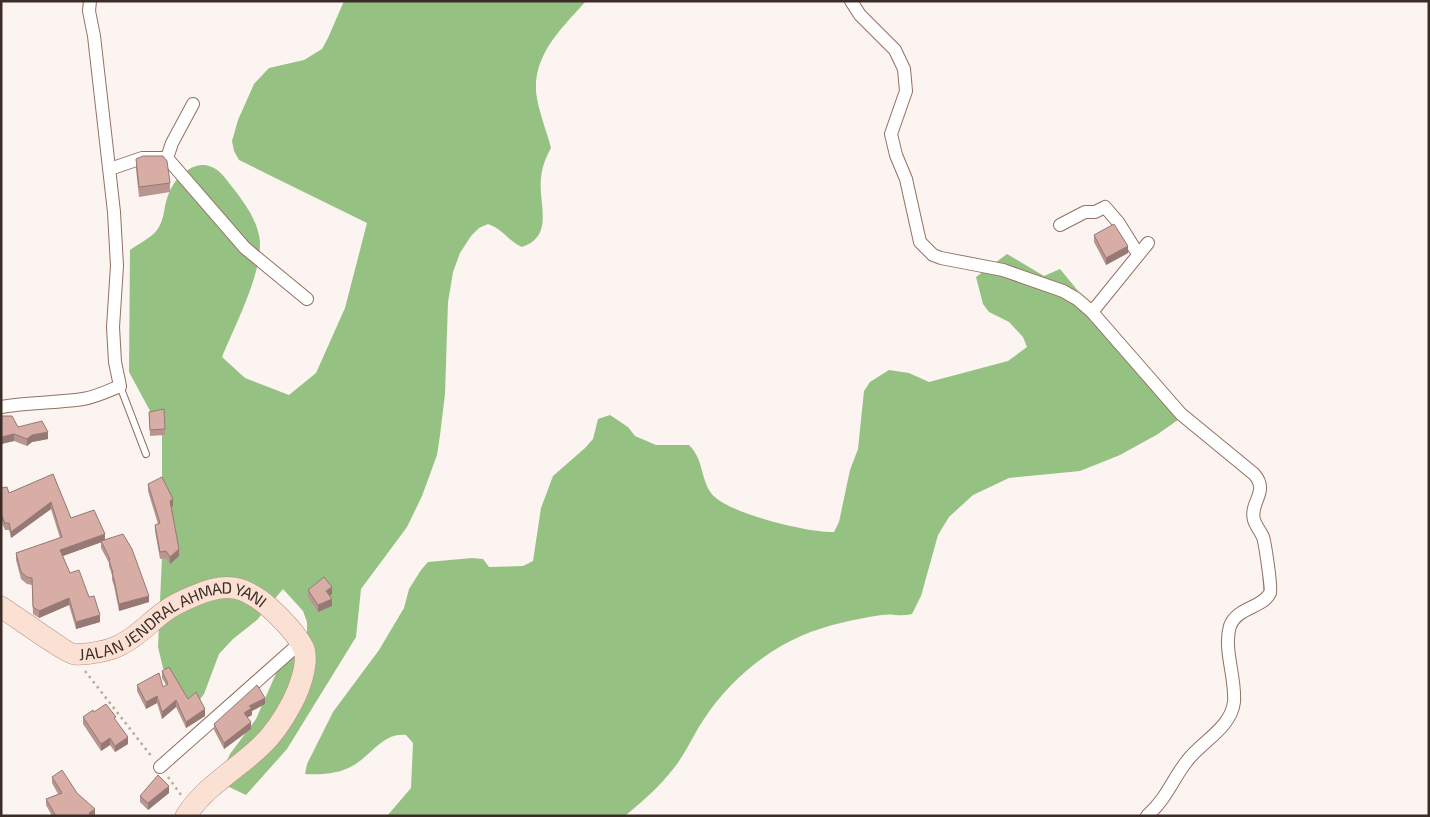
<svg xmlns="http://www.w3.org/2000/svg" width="1430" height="817" font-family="'Exo 2',sans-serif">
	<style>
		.forest { fill: #95c183 }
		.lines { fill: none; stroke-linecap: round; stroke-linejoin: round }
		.lane-casing { stroke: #937062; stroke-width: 8 }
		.street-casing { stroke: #937062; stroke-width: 14 }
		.primary-casing { stroke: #b69384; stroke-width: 22 }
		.path { stroke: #b5aaa6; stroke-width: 2.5; stroke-dasharray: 2.5 4; stroke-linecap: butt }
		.lane { stroke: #fff; stroke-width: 6 }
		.street { stroke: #fff; stroke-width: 12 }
		.primary { stroke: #fbe0d4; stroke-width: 21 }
		.wall { fill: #b9958f }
		.shaded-wall { fill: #967974 }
		.building { fill: #d7ada6; stroke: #967974 }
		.labels { text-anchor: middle; stroke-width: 4.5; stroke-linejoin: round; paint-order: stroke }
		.street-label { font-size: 16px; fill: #3b2c26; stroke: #fff }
	</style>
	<rect width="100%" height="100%" fill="#fcf4f0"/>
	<!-- forest -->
	<g class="forest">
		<path d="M344,1H586C563,27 534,53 536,91C537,107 547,132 551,148C546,157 542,167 541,178C538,204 555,236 522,247C507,240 503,229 488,224L479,228L471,236L460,253L453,272L448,302L445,394L440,435L437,455L422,496L407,527L361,589L356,637L287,749L246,795L227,786L225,765L230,754L256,719L278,669L302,643L307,632V622L303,611L283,589L257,620L233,639L219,654L204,694L198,702L188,699L163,668L158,647L162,557V433L129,372L130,250C138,244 151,238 157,230C161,225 163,217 164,212C167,194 173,178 191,168C205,161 217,167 226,179C239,196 254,213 259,235C266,267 234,327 222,357L245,378L289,395L316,373L345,308L367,223L239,160L234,151L232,141L238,120L254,84L269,68L304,60L322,49L328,38Z"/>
		<path d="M1007,254L1044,276L1060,269L1182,417L1158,434L1120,455L1080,471L1009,478L973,495L949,517L938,535L921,596L912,614C900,617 892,613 882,615C855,619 826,625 801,636C762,653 727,684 704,719C693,735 686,753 674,768C660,786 643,801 625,816H387L411,788L413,743L406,735C384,732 371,755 354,765C339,774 322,775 305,774L307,764L333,712L379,650L404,608L409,589L421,570L428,562L472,558L483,559L489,567L523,566L533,561L541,508L553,476L585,448L593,439L598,419L610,415L628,427L635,436L656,445H689C704,460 700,477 711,493C725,513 809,533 834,532L839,522L850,470L858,449L864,391L870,382L889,370L909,373L929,382L1008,361L1027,347L1023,337L1009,322L989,312L983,304L976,277Z"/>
	</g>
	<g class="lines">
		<defs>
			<polyline id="lane" points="120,386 146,454"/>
			<g id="street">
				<path d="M851,1L860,15L895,50L904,69L906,91L891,134L896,155L906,179L920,242L933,255L941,258L1003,270L1063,291L1077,299L1092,312L1181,414L1254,474C1270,492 1249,502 1254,520C1256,526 1260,531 1263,537C1265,543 1272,589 1270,593C1263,608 1237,607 1230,626C1223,649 1236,678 1234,702C1231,728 1201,742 1187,761C1172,780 1167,798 1147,816"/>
				<polyline points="167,158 172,143 193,104"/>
				<polyline points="110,169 142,158 167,158 245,248 307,299"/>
				<polyline points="1060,225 1085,212 1095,212 1105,207 1118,222 1138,254"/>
				<polyline points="1092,312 1148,243"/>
				<path d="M1,407C29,402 56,403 83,399C96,397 108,391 120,386L115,362L113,327L117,266L114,212L94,36L89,11L90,1"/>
				<polyline points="160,767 301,642"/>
			</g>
			<g id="primary">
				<path id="s1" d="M1,607C12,614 68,654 74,654C88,655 110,651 122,644C138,636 150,622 164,612C173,605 184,600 194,596C226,582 244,585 270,608C282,619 297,634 304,649C309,663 299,690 292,703C284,718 273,735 261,746C237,769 204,787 186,816"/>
			</g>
		</defs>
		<!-- lane casing -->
		<use href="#lane" class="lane-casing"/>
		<!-- street casing -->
		<use href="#street" class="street-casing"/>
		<!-- primary casing -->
		<use href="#primary" class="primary-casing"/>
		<!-- path -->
		<g class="path">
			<polyline points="85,671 152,757"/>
			<polyline points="168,777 181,795"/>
		</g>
		<!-- lane -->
		<use href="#lane" class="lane"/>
		<!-- street -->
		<use href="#street" class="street"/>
		<!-- primary -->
		<use href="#primary" class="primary"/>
	</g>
	<!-- wall -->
	<g class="wall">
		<polygon points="136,159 170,183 170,192 139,197 136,169"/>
		<polygon points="1094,235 1128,253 1106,265 1094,242"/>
		<polygon points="149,412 165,429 165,435 150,436"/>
		<polygon points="1,416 18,427 48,439 32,442 27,446 14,441 1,444"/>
		<polygon points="53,474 71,518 105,540 149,602 119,611 114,586 112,580 112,575 109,566 109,563 101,548 101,542 63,556 70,573 89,597 100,622 76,629 69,605 39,618 33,614 32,585 27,584 21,579 16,560 16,553 60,538 51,509 11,538 9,530 5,530 1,521 1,488 9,493"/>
		<polygon points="148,484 173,506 171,507 179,556 170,564 166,558 160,559 155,531 155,525 158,524 148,491"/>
		<polygon points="308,590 332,594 329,596 332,606 318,612 308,597"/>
		<polygon points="162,671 188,699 205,716 186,728 176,707 162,719 157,703 146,709 137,691 137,685 163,687 166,685 162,678"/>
		<polygon points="265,704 252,711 252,715 247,718 251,729 224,749 214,730 214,724"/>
		<polygon points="94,712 116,721 128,744 115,752 110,745 101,751 83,724 83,717"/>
		<polygon points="52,777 77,793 95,815 52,816 46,805 46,799 58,794 52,783"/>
		<polygon points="169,793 148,810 140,802 140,796"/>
	</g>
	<!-- shaded-wall -->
	<g class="shaded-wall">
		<polygon points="1128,246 1128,253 1106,265 1106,258"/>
		<polygon points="48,432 48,439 32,442 27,446 27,439 32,435"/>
		<polygon points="14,434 14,441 1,444 1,437"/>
		<polygon points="173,499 173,506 170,508 170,501"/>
		<polygon points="51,502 51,509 11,538 11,532"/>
		<polygon points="105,534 105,541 60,557 60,550"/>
		<polygon points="179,549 179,556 170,564 170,557"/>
		<polygon points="332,587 332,594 326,598 326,591"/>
		<polygon points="149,596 149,602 119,611 119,604"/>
		<polygon points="69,598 69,605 39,618 39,611"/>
		<polygon points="332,599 332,606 318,612 318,605"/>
		<polygon points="100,615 100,622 76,629 76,622"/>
		<polygon points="157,696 157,703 146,709 146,702"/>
		<polygon points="265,698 265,704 252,711 252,715 244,719 244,713 249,706"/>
		<polygon points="176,700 176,707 162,719 162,712"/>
		<polygon points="205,709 205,716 186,728 186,722"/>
		<polygon points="251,722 251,729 224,749 224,743"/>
		<polygon points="128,737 128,744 115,752 115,746"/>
		<polygon points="110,738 110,745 101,751 101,744"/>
		<polygon points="169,786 169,793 148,810 148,803"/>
		<polygon points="95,809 95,815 89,816 89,813"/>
	</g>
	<!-- building -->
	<g class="building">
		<polygon points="143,156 163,156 167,161 170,183 139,187 136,159"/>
		<polygon points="1114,224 1128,246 1106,258 1094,235"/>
		<polygon points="164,409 165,429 150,430 149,412"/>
		<polygon points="1,416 12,416 18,427 42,421 48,432 32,435 27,439 14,434 1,437"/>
		<polygon points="53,474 71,518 94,510 105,534 60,550 70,573 79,570 89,597 94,596 100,615 76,622 69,598 39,611 33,607 32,578 27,577 21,572 16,553 62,537 51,502 11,532 9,523 5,523 1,514 1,488 7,487 9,493"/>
		<polygon points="162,477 173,499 170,501 179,549 170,557 166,551 160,552 155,525 160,523 148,484"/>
		<polygon points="123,534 132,549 149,596 119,604 114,579 112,573 113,573 109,560 110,559 101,541"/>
		<polygon points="324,577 332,587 326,591 332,599 318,605 308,590"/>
		<polygon points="169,667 188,699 196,692 205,709 186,722 176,700 162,712 157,696 146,702 137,685 159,673 163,687 168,684 162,671"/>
		<polygon points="257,685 265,698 249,706 252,708 244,713 251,722 224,743 214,724"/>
		<polygon points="106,704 116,717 114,718 128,737 115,746 110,738 101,744 83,717 93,710 94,712"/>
		<polygon points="62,770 77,793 95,809 89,813 91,816 56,816 46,799 62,793 52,777"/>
		<polygon points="158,775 169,786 148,803 140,796"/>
	</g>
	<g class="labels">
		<!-- street labels -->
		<g class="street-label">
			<text dy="6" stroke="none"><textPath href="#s1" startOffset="196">JALAN JENDRAL AHMAD YANI</textPath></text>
		</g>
	</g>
	<!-- border -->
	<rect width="1430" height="817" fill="none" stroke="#3b2c26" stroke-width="5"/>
</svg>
